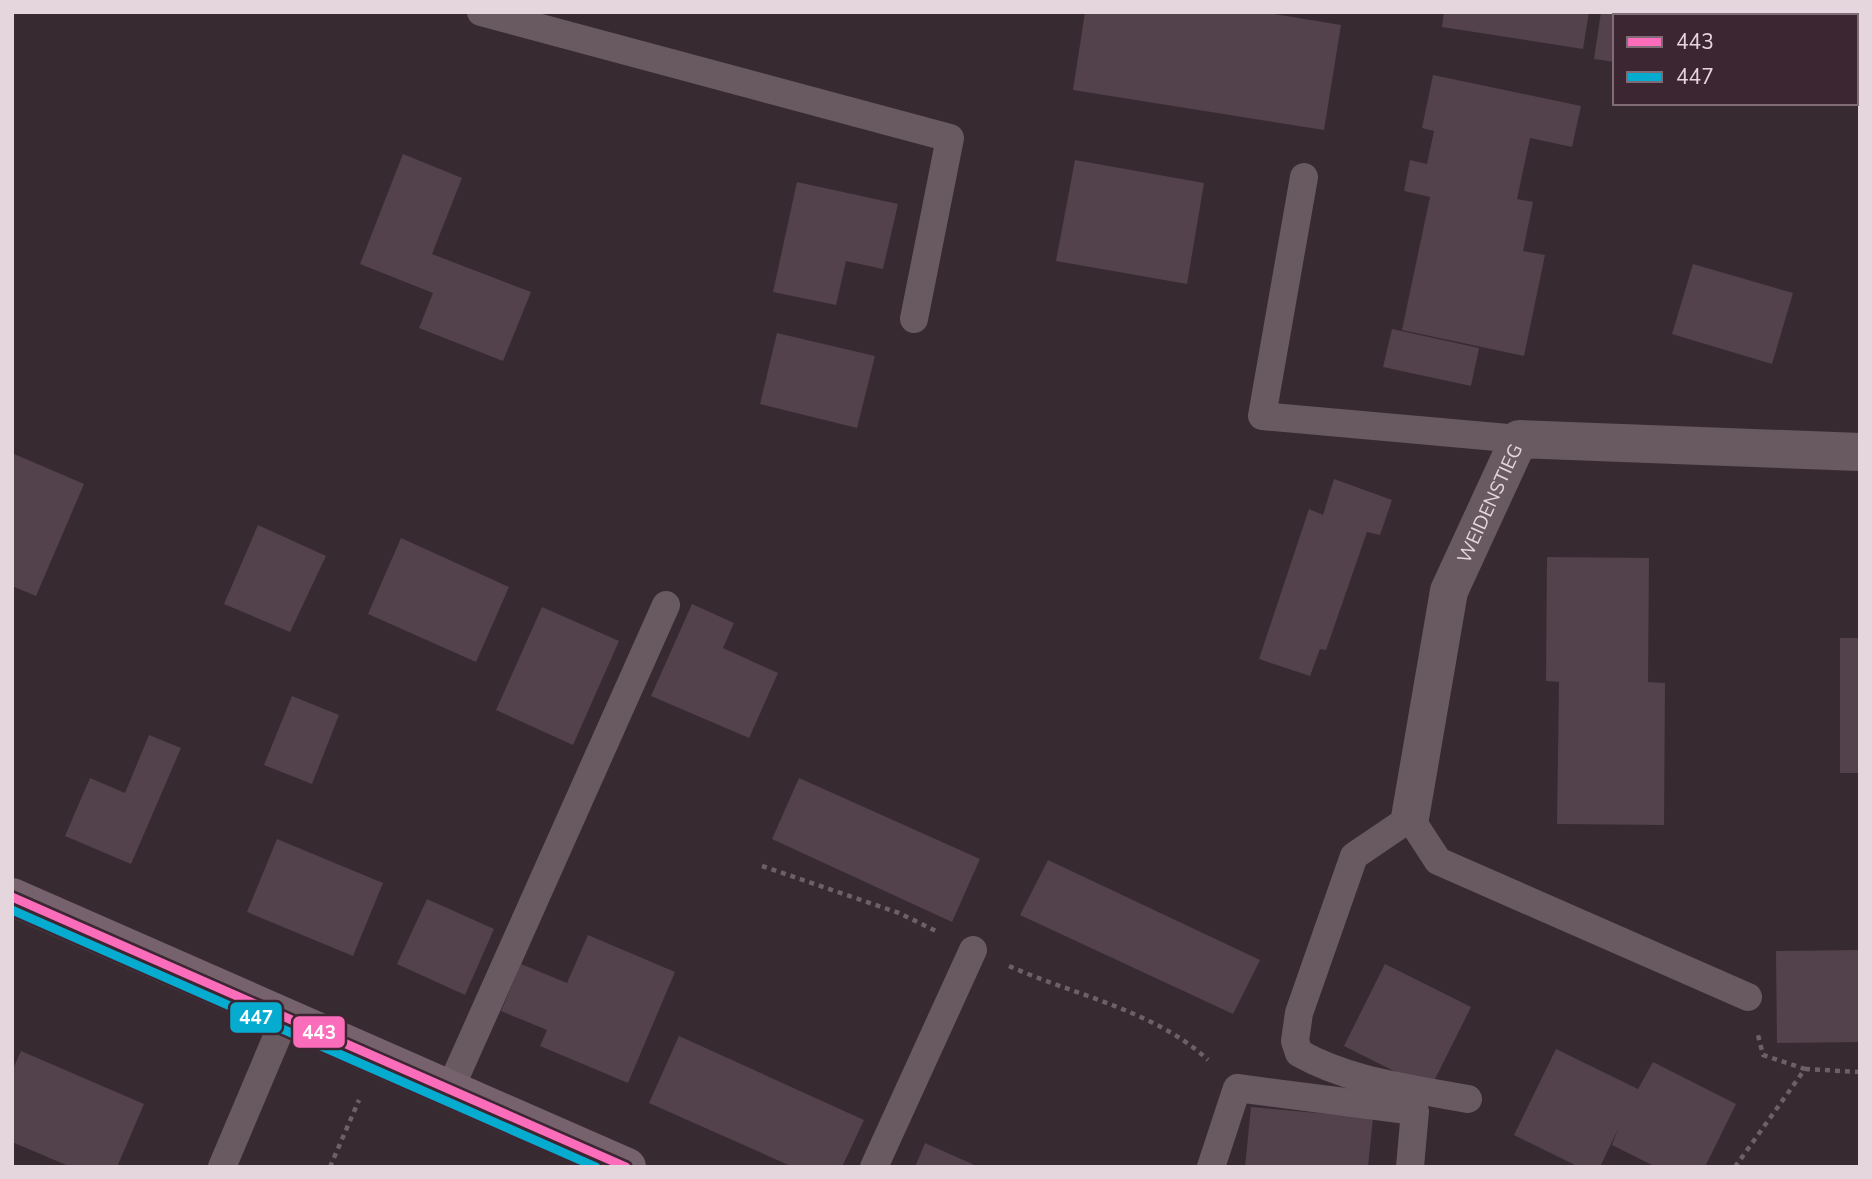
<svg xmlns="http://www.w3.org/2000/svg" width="1872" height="1179" font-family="'Nunito Sans',sans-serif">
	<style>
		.building { fill: #53414b }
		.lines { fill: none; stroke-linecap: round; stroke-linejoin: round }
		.path { stroke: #6d6067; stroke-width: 4.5; stroke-dasharray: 5 5; stroke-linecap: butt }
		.service { stroke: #695a61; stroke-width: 28 }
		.minor { stroke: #695a61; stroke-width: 38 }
		.secondary { stroke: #76626c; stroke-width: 38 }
		.bus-1-casing { stroke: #3c2632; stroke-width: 14 }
		.bus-2-casing { stroke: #3c2632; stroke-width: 14 }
		.bus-1 { stroke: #fb6dba; stroke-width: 9 }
		.bus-2 { stroke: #06acd0; stroke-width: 9 }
		.labels { text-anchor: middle; stroke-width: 7; stroke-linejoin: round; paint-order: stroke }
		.street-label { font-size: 19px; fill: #e5d6dd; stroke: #3c2632 }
		.line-badge { stroke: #3c2632; stroke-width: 2.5 }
		.badge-label { font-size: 19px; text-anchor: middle; font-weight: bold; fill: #fff }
	</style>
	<rect width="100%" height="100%" fill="#372b31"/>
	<!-- building -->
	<g class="building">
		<polygon points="1085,12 1263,12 1341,25 1324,130 1073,90"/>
		<polygon points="1444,12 1589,12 1583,49 1442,27"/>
		<polygon points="1601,12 1689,12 1688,16 1615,16 1615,62 1594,59"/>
		<polygon points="1799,12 1860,12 1860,104 1856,103 1856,16 1798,16"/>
		<polygon points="1433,75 1581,106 1572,147 1530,138 1517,199 1533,202 1523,251 1545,255 1524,356 1402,330 1430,197 1404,191 1410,160 1427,164 1434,131 1422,128"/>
		<polygon points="403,154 462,178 432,254 531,292 503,361 419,328 433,293 360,264"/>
		<polygon points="1075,160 1204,183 1187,284 1056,261"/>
		<polygon points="797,182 898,204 883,269 846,261 836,305 773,292"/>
		<polygon points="1693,264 1793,293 1772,364 1672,334"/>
		<polygon points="1392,329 1479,348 1471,386 1383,367"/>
		<polygon points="777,333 875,356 857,428 760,404"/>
		<polygon points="12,453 84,484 36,596 12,586"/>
		<polygon points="1334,479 1392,500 1380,535 1367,532 1326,650 1320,649 1310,676 1259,659 1309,509 1323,515"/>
		<polygon points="258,525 326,556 290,632 224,604"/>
		<polygon points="401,538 509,587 476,662 368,614"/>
		<polygon points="1547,557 1649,558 1648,682 1665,683 1664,825 1557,824 1559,682 1546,681"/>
		<polygon points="692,604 734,623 723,648 778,673 749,738 651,696"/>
		<polygon points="542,607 619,641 573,745 496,710"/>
		<rect x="1840" y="638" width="20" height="135"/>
		<polygon points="292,696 339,715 312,784 264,765"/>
		<polygon points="149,735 181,748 131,864 65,836 90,778 125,793"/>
		<polygon points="799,778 980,859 952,922 772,839"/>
		<polygon points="277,839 383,883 353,956 247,912"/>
		<polygon points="1048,860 1260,960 1233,1014 1020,915"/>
		<polygon points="427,899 494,929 465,995 397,964"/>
		<polygon points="588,935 675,972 628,1083 540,1046 547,1030 501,1011 521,964 567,983"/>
		<polygon points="1860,950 1860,1042 1777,1043 1776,951"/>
		<polygon points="1385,964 1471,1007 1430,1089 1344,1046"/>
		<polygon points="679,1036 864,1120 842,1167 793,1167 649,1103"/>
		<polygon points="1556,1049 1638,1089 1653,1062 1736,1104 1705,1167 1656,1167 1612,1145 1618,1129 1600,1167 1579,1167 1514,1135"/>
		<polygon points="21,1051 144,1104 117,1167 71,1167 12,1142 12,1071"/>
		<polygon points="1251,1107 1373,1118 1368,1167 1245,1167"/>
		<polygon points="925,1143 979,1167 915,1167"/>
	</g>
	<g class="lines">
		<!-- path -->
		<g class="path">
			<polyline points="762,866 899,913 938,932"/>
			<path d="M1009,966C1074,995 1156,1011 1208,1060"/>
			<polyline points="1805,1069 1860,1072"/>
			<polyline points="330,1167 359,1100"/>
			<polyline points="1735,1167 1805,1069 1763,1055 1758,1035"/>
		</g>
		<!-- service -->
		<g class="service">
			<polyline points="481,12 950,138 914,319"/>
			<polyline points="1304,177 1262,416 1519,439"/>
			<polyline points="450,1089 666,605"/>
			<path d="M1468,1099C1410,1088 1350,1082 1299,1053L1295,1041L1299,1013L1354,856L1410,818L1438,861L1748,997"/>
			<polyline points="222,1167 285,1018"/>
			<polyline points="874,1167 973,950"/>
			<polyline points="1211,1167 1237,1088 1415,1111 1410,1167"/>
		</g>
		<!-- minor -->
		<path class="minor" id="s1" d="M1410,818L1449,591L1519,439L1860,452"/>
		<!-- secondary -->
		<polyline class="secondary" points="12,897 627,1167"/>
		<defs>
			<polyline id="bus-1" points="12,897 626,1167"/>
			<polyline id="bus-2" points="12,910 596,1167"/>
		</defs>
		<!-- bus-1 casing -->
		<use href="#bus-1" class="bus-1-casing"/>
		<!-- bus-2 casing -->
		<use href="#bus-2" class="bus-2-casing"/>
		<!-- bus-1 -->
		<use href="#bus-1" class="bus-1"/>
		<!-- bus-2 -->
		<use href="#bus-2" class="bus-2"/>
	</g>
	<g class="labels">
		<!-- street labels -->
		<g class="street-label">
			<text dy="7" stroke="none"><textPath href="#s1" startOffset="327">WEIDENSTIEG</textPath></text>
		</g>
	</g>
	<g class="line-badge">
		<rect x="229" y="1001" width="54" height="33" rx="7" fill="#06acd0"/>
		<rect x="292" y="1015" width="54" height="34" rx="7" fill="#fb6dba"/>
	</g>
	<g class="badge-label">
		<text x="256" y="1024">447</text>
		<text x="319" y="1039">443</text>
	</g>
	<!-- border -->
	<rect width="1872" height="1179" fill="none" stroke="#e5d6dd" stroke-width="28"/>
	<!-- legend -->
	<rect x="1613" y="14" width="245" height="91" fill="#3c2632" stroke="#806c76" stroke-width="2"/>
	<rect x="1627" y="37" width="35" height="10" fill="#fb6dba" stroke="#806c76" stroke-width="2"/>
	<text x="1676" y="49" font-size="21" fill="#e5d6dd">443</text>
	<rect x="1627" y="72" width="35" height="10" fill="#06acd0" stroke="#806c76" stroke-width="2"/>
	<text x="1676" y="84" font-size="21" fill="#e5d6dd">447</text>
</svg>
